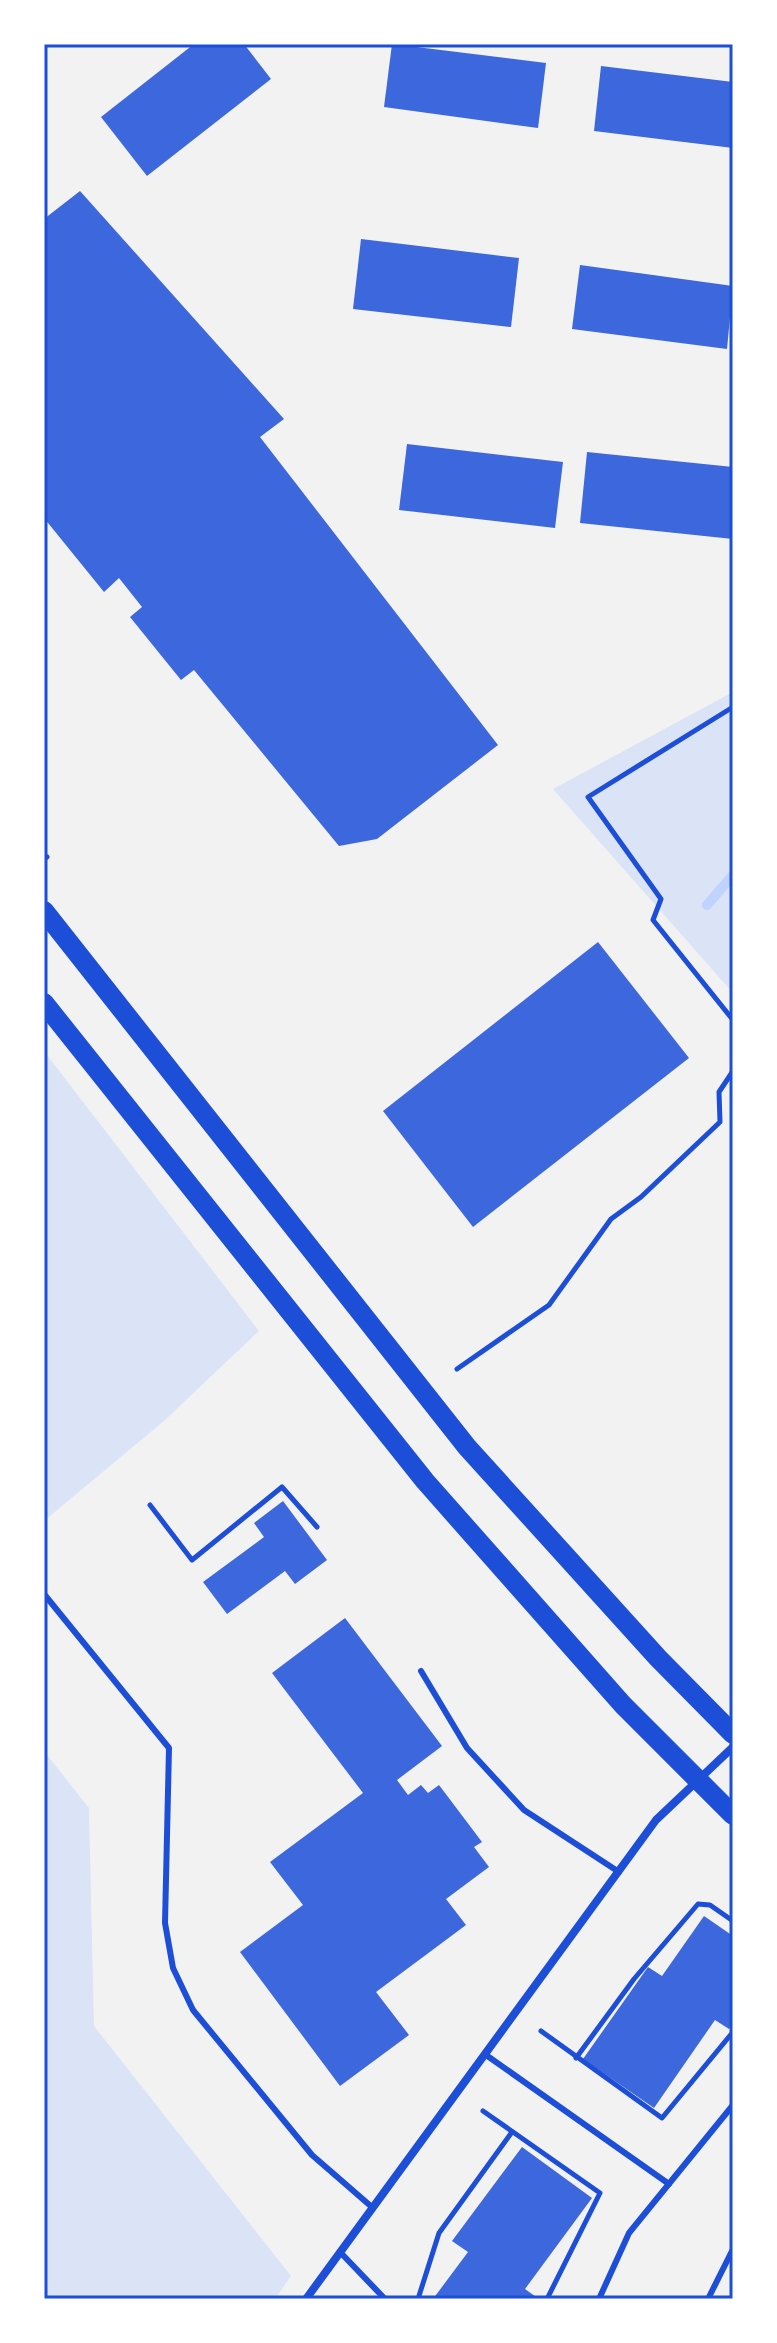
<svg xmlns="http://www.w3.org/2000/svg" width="777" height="2343" font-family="Jost,sans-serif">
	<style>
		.green { fill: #dbe4f7 }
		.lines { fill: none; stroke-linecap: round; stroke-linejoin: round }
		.stream { stroke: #bfd3fe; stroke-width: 10 }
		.building { fill: #3d67dc }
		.path { stroke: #1d4ed8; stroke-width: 5 }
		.service { stroke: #1d4ed8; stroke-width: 6 }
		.minor { stroke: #1d4ed8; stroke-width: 8 }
		.primary { stroke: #1d4ed8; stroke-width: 20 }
		.neatline { fill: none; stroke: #1d4ed8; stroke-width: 3 }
	</style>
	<rect width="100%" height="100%" fill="#f2f2f2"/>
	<!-- green -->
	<g class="green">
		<polygon points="733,692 733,993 553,789"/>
		<polygon points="44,1051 259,1331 164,1421 44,1521"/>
		<polygon points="44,1751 89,1808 94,2026 291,2276 275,2299 44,2299"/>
	</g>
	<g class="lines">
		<!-- stream -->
		<polyline class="stream" points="707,905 733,875"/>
	</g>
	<!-- building -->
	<g class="building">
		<polygon points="194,44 244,44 271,79 147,176 101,117"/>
		<polygon points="392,44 546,63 538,128 384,107"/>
		<polygon points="601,66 733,82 733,148 594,131"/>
		<polygon points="80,191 284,419 260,437 498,745 377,839 339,846 194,670 181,680 130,617 142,607 119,578 104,592 44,518 44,219"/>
		<polygon points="361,239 519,258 511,327 353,309"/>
		<polygon points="580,265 733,286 727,349 572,329"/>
		<polygon points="407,444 563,462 555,528 399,510"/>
		<polygon points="587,452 733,467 733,539 580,523"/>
		<polygon points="598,942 689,1058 473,1227 383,1111"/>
		<polygon points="283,1501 327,1560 295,1584 285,1571 227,1614 203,1582 264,1537 254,1523"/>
		<polygon points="345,1618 442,1746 397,1780 408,1795 421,1785 428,1793 439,1785 482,1842 474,1847 489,1867 446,1899 466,1925 376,1992 409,2035 340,2086 240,1952 303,1905 270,1862 363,1793 272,1673"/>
		<polygon points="704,1916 733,1936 733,2023 729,2029 715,2020 654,2108 583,2059 648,1967 662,1976"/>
		<polygon points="522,2147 592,2198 525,2289 539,2299 433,2299 468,2252 452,2241"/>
	</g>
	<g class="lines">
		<!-- path -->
		<g class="path">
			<polyline points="733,707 588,797 661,899 653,920 733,1020"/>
			<polyline points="44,859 47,857"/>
			<polyline points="457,1369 549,1305 611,1219 641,1197 720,1122 719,1092 733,1071"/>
			<polyline points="150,1505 192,1560 282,1487 317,1527"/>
			<polyline points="541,2031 662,2118 733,2032"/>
			<polyline points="576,2058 634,1979 698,1904 710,1905 733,1921"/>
			<polyline points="483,2111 600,2193 547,2299"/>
			<polyline points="418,2299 439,2233 512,2132"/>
		</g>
		<!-- service -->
		<g class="service">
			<polyline points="44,1594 169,1748 165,1923 173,1968 193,2010 312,2155 373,2208"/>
			<polyline points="421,1671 467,1748 524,1810 619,1872"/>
			<polyline points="486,2055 669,2184"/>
			<polyline points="340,2252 385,2299"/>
			<polyline points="599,2299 629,2233 733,2105"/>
			<polyline points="708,2299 733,2249"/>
		</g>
		<!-- minor -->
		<polyline class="minor" points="306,2299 656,1820 733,1747"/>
		<!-- primary -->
		<g class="primary">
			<polyline points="44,911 467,1447 658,1658 733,1734"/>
			<polyline points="44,1003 425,1481 623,1705 733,1815"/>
		</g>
	</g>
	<!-- border -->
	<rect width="777" height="2343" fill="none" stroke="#ffffff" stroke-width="92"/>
	<rect x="46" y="46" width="685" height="2251" class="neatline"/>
</svg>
